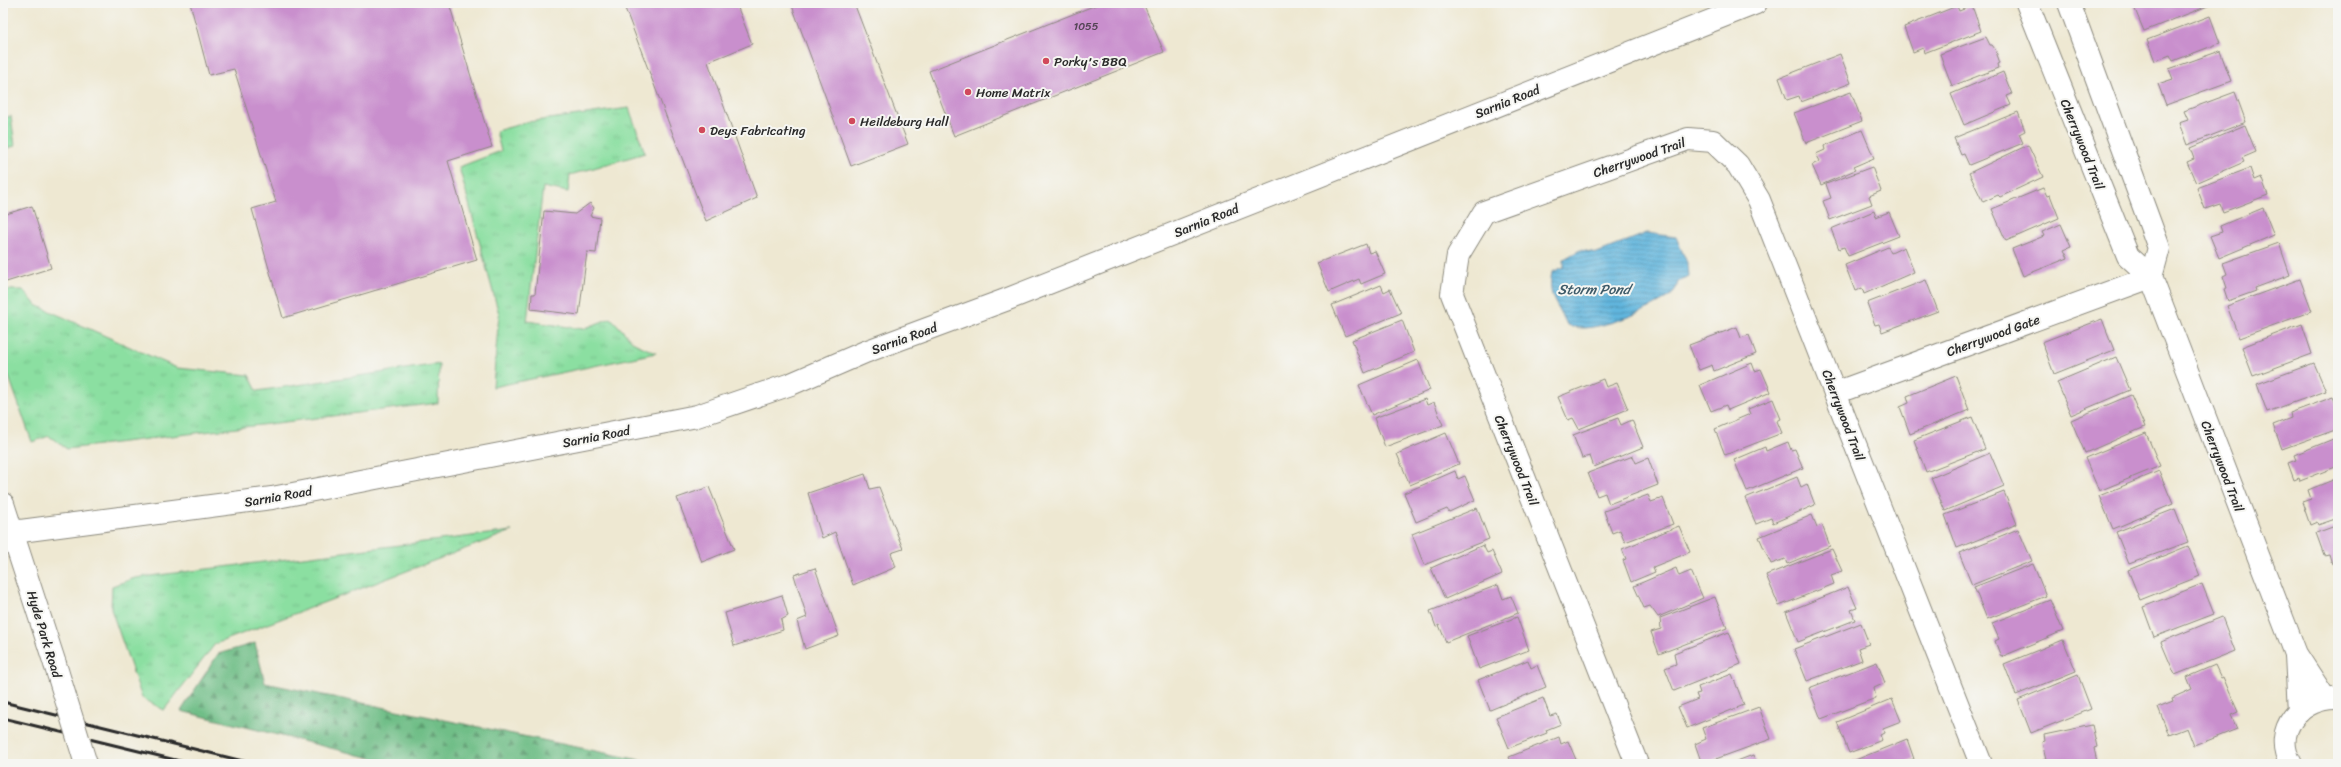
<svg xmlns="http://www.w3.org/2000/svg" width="2341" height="767" font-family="Sriracha,sans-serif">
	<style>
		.grass { fill: url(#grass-tufts); stroke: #5b8566 }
		.forest { fill: url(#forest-firs); stroke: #4e7459 }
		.water { fill: url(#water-rules); stroke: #467084 }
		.building { fill: #c98fcd }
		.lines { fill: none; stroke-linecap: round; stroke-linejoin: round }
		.minor-casing { stroke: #8c8a7e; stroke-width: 24 }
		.tertiary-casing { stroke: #8c8a7e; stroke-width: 24 }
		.secondary-casing { stroke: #8c8a7e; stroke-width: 24 }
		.minor { stroke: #fff; stroke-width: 22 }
		.tertiary { stroke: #fff; stroke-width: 22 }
		.secondary { stroke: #fff; stroke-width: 22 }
		.rail { stroke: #2b2b2b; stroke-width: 3 }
		.secondary-bridge-casing { stroke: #8c8a7e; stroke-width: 24; stroke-linecap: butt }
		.secondary-bridge { stroke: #fff; stroke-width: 22 }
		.poi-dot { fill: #d1495b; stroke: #f6f6f2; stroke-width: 1.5 }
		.labels { text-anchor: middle; stroke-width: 4; stroke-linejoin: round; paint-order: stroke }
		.number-label { font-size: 11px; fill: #524454 }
		.poi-label { font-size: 13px; fill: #2b2b2b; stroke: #f6f6f2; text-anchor: start }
		.street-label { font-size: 13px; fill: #2b2b2b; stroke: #f6f6f2 }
		.water-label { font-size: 14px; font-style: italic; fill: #3e5b69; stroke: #f6f6f2 }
	</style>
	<defs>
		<pattern id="grass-tufts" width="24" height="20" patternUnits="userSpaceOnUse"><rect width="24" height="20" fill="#8bdfa1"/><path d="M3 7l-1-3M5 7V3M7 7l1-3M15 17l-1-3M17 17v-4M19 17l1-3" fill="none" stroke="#78c08b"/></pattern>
		<pattern id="forest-firs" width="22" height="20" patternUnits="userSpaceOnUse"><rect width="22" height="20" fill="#70be87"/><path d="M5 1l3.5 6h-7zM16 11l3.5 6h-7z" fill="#5c9b6f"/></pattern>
		<pattern id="water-rules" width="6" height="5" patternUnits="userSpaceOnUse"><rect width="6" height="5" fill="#61b5dd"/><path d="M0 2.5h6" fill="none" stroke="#5093b3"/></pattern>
	</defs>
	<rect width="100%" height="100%" fill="#f6f6f2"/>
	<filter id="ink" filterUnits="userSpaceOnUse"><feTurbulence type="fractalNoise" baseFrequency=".025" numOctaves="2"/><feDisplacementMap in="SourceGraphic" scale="8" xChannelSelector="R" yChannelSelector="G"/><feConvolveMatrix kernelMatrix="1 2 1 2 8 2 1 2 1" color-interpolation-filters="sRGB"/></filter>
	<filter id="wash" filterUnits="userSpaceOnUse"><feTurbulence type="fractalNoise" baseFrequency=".012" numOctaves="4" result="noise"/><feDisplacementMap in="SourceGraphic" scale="16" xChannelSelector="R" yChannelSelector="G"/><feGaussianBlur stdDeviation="0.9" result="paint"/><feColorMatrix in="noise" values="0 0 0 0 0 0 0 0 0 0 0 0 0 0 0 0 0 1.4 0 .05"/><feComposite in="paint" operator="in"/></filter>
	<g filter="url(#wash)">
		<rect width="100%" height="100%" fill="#eee8d2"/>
		<!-- grass -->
		<g class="grass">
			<polygon points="629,108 645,153 570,175 568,192 543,187 527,321 583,329 611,318 634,343 656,353 493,387 499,314 459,167 501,151 496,131 528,122"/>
			<polygon points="11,116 15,146 3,149 3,118"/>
			<polygon points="3,290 23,290 36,305 177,368 249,375 257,391 439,364 438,403 67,449 49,436 32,442 3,360"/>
			<polygon points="512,531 215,644 164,710 142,698 111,609 112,586 135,578"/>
		</g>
		<!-- forest -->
		<polygon class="forest" points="255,643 265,683 659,764 395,764 181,711 218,654"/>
		<!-- water -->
		<path class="water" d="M1647,233L1676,237L1688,265L1689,276L1678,282C1677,285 1676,289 1675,291C1665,306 1601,329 1582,328C1577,328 1572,326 1567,325C1557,302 1547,299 1552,272L1564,267V259L1580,250L1597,253Z"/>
		<g id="blocks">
			<!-- building -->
			<g class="building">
				<polygon points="190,3 449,3 492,147 448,161 477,260 283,318 252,209 276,202 234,69 209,75"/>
				<polygon points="623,3 736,3 752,44 708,62 757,198 706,221"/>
				<polygon points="791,3 854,3 908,144 851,166"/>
				<polygon points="1101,3 1143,3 1164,52 954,136 929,71"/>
				<polygon points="2141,3 2212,3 2213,4 2144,31 2134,7"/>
				<polygon points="1957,6 1959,11 1972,6 1981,31 1924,53 1923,48 1913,52 1904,27"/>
				<polygon points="2210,16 2220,43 2173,61 2170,55 2155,61 2147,40"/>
				<polygon points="1986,37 1990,45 1992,45 1995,49 2000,63 1998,64 1999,68 1952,86 1940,54"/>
				<polygon points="2220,51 2231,81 2166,105 2158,84 2173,79 2169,69"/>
				<polygon points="1840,54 1851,83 1801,102 1799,96 1787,100 1779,78"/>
				<polygon points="2003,72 2012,94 2007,96 2011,105 1964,125 1951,94"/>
				<polygon points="1851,92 1862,121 1806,143 1794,113"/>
				<polygon points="2235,92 2246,122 2187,145 2179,123 2188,120 2184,111"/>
				<polygon points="2018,112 2025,131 2019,134 2023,143 1969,165 1964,154 1961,155 1954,138"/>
				<polygon points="2245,125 2256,152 2242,158 2244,162 2196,183 2187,162 2194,159 2190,148"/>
				<polygon points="1862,130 1874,158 1853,167 1855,170 1821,185 1812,165 1820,161 1816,154 1825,150 1824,146"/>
				<polygon points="2028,145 2043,177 2000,197 1998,195 1983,202 1969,173"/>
				<polygon points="1872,167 1881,191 1869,196 1872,204 1830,220 1823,201 1831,198 1826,184"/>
				<polygon points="2250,168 2254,180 2261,177 2268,195 2223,212 2220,204 2205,209 2197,188"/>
				<polygon points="2043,188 2047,196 2050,195 2059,218 2006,241 1992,209"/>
				<polygon points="590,203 594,208 590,216 600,218 596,253 587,252 579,315 531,309 532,294 535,294 544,211 575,214"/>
				<polygon points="32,206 51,268 3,283 3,215"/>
				<polygon points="2263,208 2274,235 2219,258 2210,236 2222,232 2220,226"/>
				<polygon points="1874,211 1876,217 1889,212 1899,236 1848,256 1844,247 1839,249 1831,229"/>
				<polygon points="2061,224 2071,247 2064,250 2068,258 2023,276 2012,249 2044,236 2042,232"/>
				<polygon points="2279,243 2290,275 2255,288 2256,291 2228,301 2224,289 2227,288 2223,276 2227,274 2223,263"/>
				<polygon points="1366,244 1369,253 1375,251 1385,274 1361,284 1359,279 1329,292 1317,263"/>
				<polygon points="1888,247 1891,253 1904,247 1914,272 1864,294 1862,288 1855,291 1845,265"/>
				<polygon points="2300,279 2312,311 2239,338 2227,306"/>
				<polygon points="1926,280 1938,311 1882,332 1879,324 1875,325 1867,303"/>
				<polygon points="1381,285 1384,292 1390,289 1401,313 1345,336 1332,305"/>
				<polygon points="2102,319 2114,350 2054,374 2042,342"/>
				<polygon points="1402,320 1414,352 1365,373 1352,340"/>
				<polygon points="2302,324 2312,354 2253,376 2242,347"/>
				<polygon points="1737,327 1741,338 1749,335 1756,354 1714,371 1712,365 1699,370 1689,345"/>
				<polygon points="2116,357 2130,390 2071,415 2057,382"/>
				<polygon points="1418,360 1430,390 1372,415 1359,385"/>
				<polygon points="1752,363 1755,371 1761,369 1771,392 1728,410 1726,405 1711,411 1700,385"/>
				<polygon points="2314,363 2326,391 2267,412 2257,384"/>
				<polygon points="1956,376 1969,410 1910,434 1900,407 1909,403 1907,396"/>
				<polygon points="1603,379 1606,387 1617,383 1628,409 1579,429 1573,418 1568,420 1558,397"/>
				<polygon points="2131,395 2145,427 2085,453 2071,420"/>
				<polygon points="2333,397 2338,409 2338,429 2282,449 2273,425 2291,418 2290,413"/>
				<polygon points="1425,399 1427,405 1434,402 1443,425 1385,447 1374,418"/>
				<polygon points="1773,399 1781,419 1777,421 1782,433 1725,455 1715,429 1750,414 1748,409"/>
				<polygon points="1972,417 1985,449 1926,472 1914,440"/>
				<polygon points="1618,418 1621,425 1632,420 1643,447 1594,467 1590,456 1582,458 1573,435"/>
				<polygon points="1446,433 1459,464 1410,485 1397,454"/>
				<polygon points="2146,433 2160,466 2099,491 2085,458"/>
				<polygon points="2338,437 2338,466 2300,481 2299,478 2294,480 2288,463 2296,460 2294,455"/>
				<polygon points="1788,442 1791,450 1795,449 1803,468 1747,491 1734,460 1765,447 1766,451"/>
				<polygon points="1990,453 2004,486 1945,511 1931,478"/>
				<polygon points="1633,456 1636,463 1648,458 1658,485 1609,504 1605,493 1597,496 1588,473"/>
				<polygon points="1455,471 1458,479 1465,476 1475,500 1449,512 1447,509 1416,522 1404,493"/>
				<polygon points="2159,471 2173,504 2113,529 2099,496"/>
				<polygon points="865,474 870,489 879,487 903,549 891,553 896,567 853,585 835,532 822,538 808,493"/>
				<polygon points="1797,477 1801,487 1807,484 1815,505 1773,523 1771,518 1756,524 1745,498"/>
				<polygon points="2338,478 2338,518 2318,525 2317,522 2310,525 2302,502 2311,499 2308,490"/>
				<polygon points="709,487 734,549 702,562 677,498"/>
				<polygon points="2004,492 2017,524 1957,548 1945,515"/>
				<polygon points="1648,495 1651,502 1663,498 1673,524 1625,542 1620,530 1612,533 1604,511"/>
				<polygon points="1477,508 1489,539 1424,565 1412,534"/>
				<polygon points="2175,509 2188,542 2129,564 2116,532"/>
				<polygon points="1812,515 1817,527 1822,525 1830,546 1787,564 1785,559 1771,564 1759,537"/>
				<polygon points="2338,525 2338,562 2332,564 2329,554 2324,555 2316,533"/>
				<polygon points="1679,526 1690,552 1653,567 1655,572 1631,582 1623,560 1626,559 1622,549"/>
				<polygon points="2018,529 2032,561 1972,585 1959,553"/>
				<polygon points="1483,545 1487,553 1492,551 1502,574 1445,599 1431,568"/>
				<polygon points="2188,546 2200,576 2140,600 2128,570"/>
				<polygon points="1832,549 1842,571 1831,575 1834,584 1779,606 1766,575"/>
				<polygon points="2033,564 2046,596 1987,619 1974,587"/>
				<polygon points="815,568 839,636 805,649 797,621 807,617 794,575"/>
				<polygon points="1676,568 1679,576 1691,571 1703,598 1658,617 1650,606 1644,608 1634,586"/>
				<polygon points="2202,584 2214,614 2154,637 2143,607"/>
				<polygon points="1498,585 1503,599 1511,596 1518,613 1446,642 1439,625 1436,627 1430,611"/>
				<polygon points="1848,587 1857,608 1851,610 1855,620 1798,642 1786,612"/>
				<polygon points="782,595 788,616 781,620 783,630 734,646 725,613"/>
				<polygon points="1715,597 1727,628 1659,654 1651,632 1661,629 1660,618"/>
				<polygon points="2050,600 2063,631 2001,657 1995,641 1999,639 1992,623"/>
				<polygon points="1517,617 1529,650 1479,669 1467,636"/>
				<polygon points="2222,617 2235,651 2175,675 2161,642"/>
				<polygon points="1861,623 1869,644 1858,648 1862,660 1807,681 1794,649"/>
				<polygon points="1729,632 1741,664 1674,691 1665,668 1676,664 1674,653"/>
				<polygon points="2063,640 2076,671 2016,695 2004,664"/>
				<polygon points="1528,660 1531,668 1537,665 1546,687 1490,710 1478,680"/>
				<polygon points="1877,662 1885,683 1874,688 1876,698 1821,719 1809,688"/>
				<polygon points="2215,665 2221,678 2223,677 2238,712 2231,715 2237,729 2194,746 2187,728 2169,735 2158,707 2173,701 2172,698 2192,689 2187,677"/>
				<polygon points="1732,674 1744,705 1687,728 1678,707 1698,699 1696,694 1700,693 1698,687"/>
				<polygon points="2078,675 2091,709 2031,733 2018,700"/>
				<polygon points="1543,698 1550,716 1557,714 1561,724 1546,730 1547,733 1509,748 1496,717"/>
				<polygon points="1892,699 1901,721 1883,728 1884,733 1880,735 1882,740 1849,753 1837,722"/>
				<polygon points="1759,707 1771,739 1702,764 1695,744 1706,739 1702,728"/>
				<polygon points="2092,725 2097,747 2094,748 2097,762 2044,764 2043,760 2046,759 2042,742 2045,741 2044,735"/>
				<polygon points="1559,737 1561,744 1568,741 1577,762 1512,764 1509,757"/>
				<polygon points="1907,739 1914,759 1908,761 1909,764 1854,764 1853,761"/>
				<polygon points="1753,755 1757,764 1729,764"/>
			</g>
		</g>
	</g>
	<g filter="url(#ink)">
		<use href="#blocks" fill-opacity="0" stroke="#8c8a7e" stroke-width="1"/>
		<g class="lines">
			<defs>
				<g id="minor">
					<polyline points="1835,393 2151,277"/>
					<polyline points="1637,764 1452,294 1458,255 1484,212 1688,139 1713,141 1738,165 1759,200 1981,764"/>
				</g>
				<g id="tertiary">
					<polyline points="2027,3 2128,256 2151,277 2296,654 2324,697"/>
					<polyline points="2069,3 2159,248 2151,277"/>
					<polyline points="2296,655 2299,712"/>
					<path d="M2291,764C2271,730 2302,696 2338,698"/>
				</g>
				<g id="secondary">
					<polyline points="3,504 55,664"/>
					<polyline points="13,532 272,498 697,416 791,384 865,352 1008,299 1756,3"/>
				</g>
			</defs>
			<!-- minor casing -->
			<use href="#minor" class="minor-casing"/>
			<!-- tertiary casing -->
			<use href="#tertiary" class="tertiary-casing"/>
			<!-- secondary casing -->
			<use href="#secondary" class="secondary-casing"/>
			<!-- minor -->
			<use href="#minor" class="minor"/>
			<!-- tertiary -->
			<use href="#tertiary" class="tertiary"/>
			<!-- secondary -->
			<use href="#secondary" class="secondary"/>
			<!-- rail -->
			<g class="rail">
				<polyline points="3,702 255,764"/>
				<polyline points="3,718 192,764"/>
			</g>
			<defs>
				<polyline id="secondary-bridge" points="55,664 86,764"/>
			</defs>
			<!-- secondary-bridge casing -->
			<use href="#secondary-bridge" class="secondary-bridge-casing"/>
			<!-- secondary-bridge -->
			<use href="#secondary-bridge" class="secondary-bridge"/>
		</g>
	</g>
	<!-- markers -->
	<g class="poi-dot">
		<circle cx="1046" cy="61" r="4"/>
		<circle cx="968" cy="92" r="4"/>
		<circle cx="852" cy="121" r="4"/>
		<circle cx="702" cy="130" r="4"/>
	</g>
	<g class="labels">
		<!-- number labels -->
		<g class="number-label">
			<text x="1086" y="30">1055</text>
		</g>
		<!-- poi labels -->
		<g class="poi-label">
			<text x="1054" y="66">Porky's BBQ</text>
			<text x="976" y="97">Home Matrix</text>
			<text x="860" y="126">Heildeburg Hall</text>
			<text x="710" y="135">Deys Fabricating</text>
		</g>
		<!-- street labels -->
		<g class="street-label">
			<text transform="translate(1507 101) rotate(-22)" y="5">Sarnia Road</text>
			<text transform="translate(2083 144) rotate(68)" y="5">Cherrywood Trail</text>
			<text transform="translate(1639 157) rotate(-19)" y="5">Cherrywood Trail</text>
			<text transform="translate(1206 220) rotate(-22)" y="5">Sarnia Road</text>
			<text transform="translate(1993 335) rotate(-20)" y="5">Cherrywood Gate</text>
			<text transform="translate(904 338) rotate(-20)" y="5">Sarnia Road</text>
			<text transform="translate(1844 415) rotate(69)" y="5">Cherrywood Trail</text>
			<text transform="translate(596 436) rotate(-11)" y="5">Sarnia Road</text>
			<text transform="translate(1517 460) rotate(68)" y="5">Cherrywood Trail</text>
			<text transform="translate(2223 466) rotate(69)" y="5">Cherrywood Trail</text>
			<text transform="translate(278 496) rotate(-10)" y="5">Sarnia Road</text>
			<text transform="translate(45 634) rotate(73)" y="5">Hyde Park Road</text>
		</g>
		<!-- water labels -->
		<g class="water-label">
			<text x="1594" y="294">Storm Pond</text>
		</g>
	</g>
	<!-- margin -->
	<rect width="2341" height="767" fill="none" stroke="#f6f6f2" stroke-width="16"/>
</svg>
